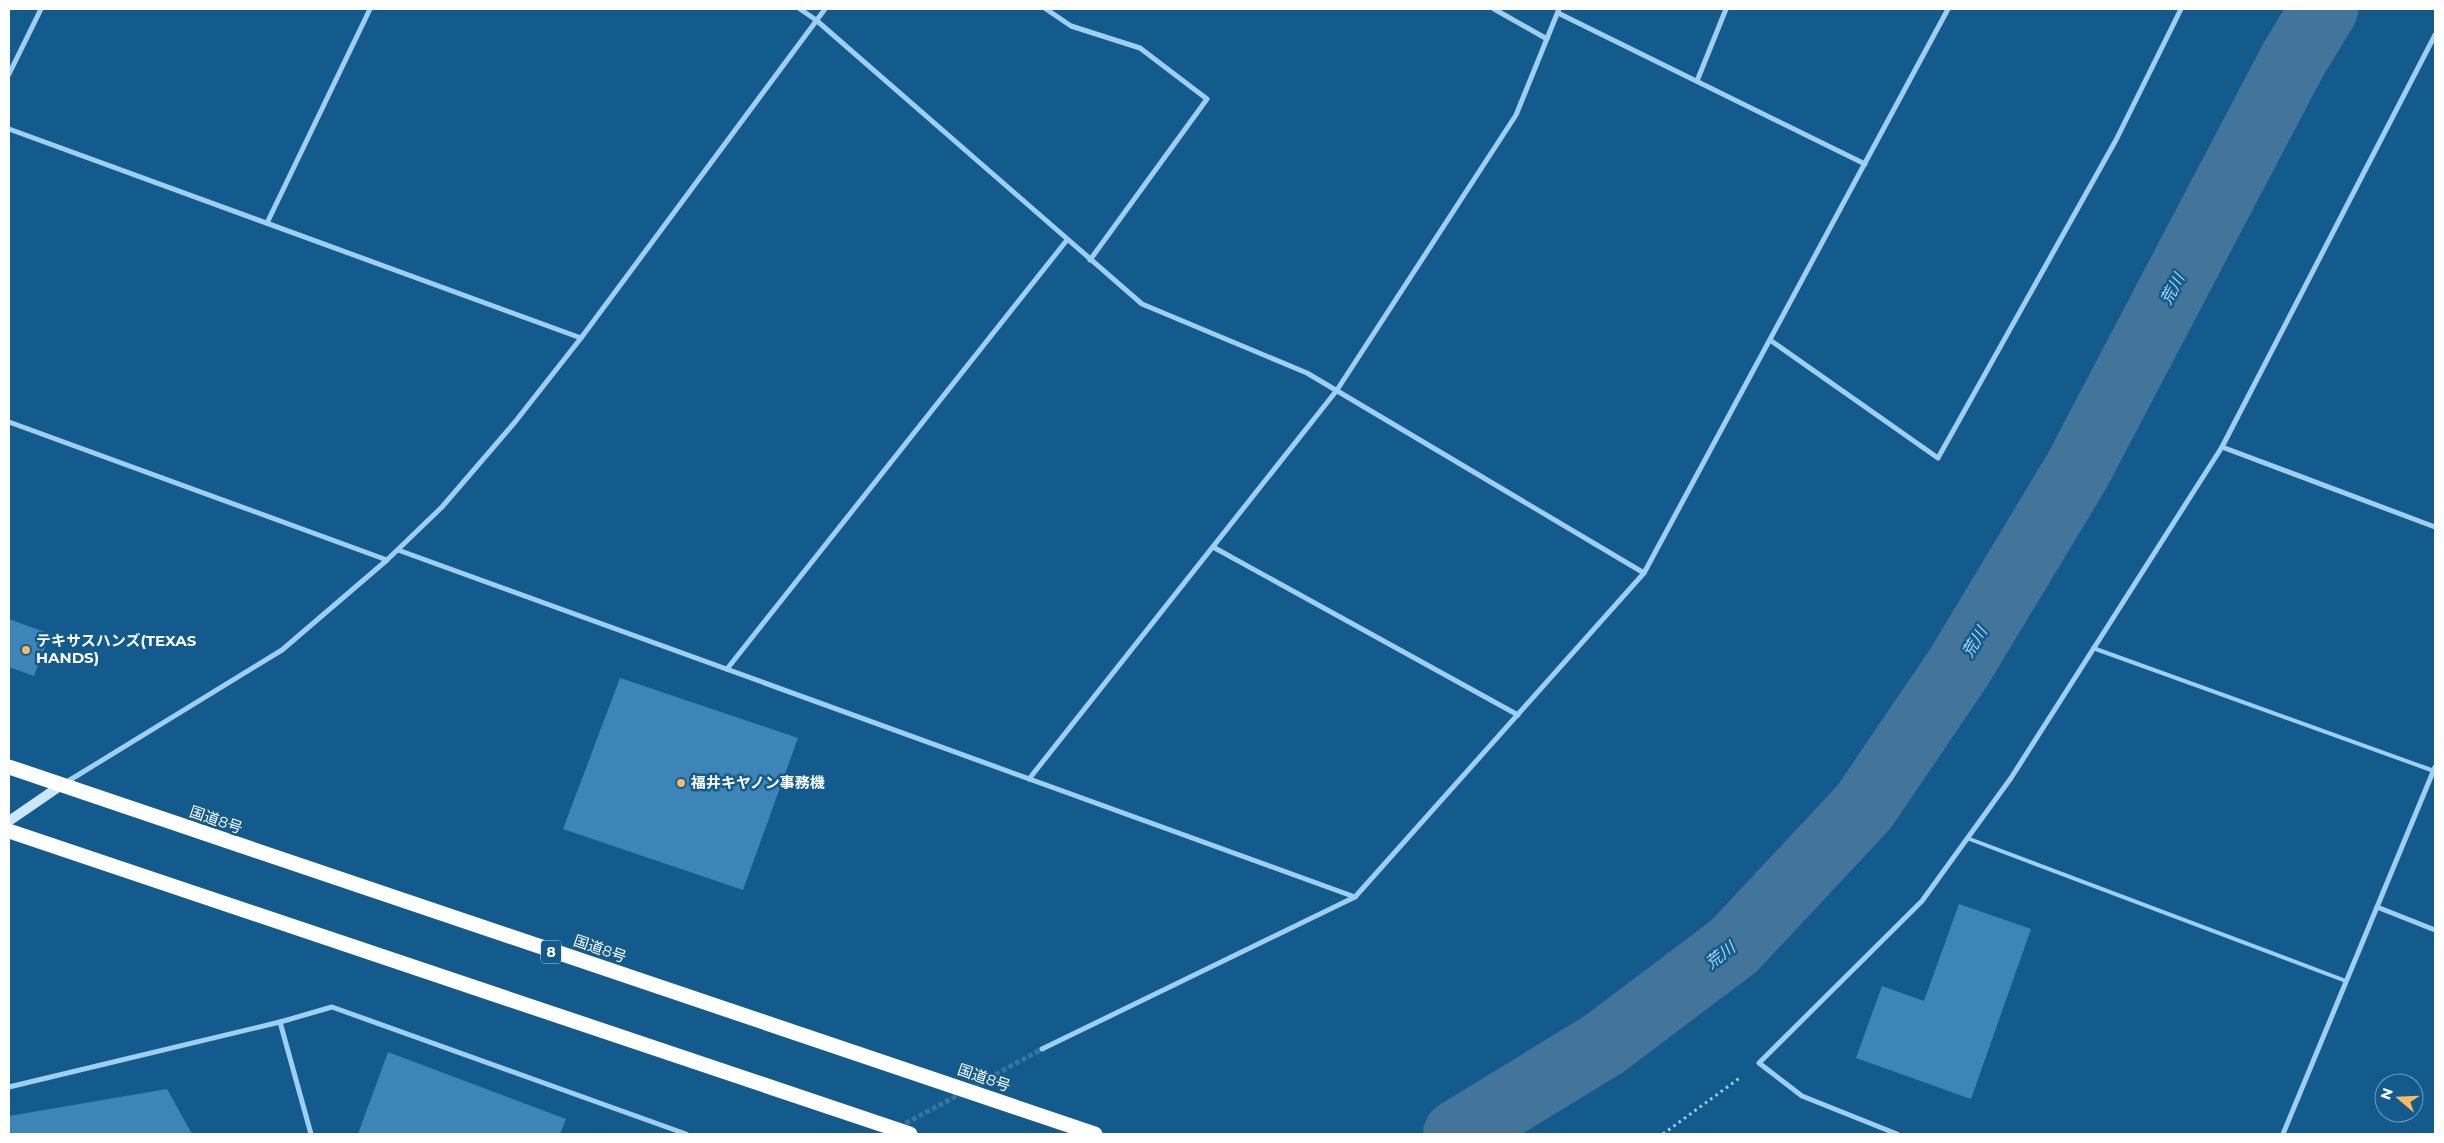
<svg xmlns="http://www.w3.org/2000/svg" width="2444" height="1143" font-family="Montserrat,'Noto Sans JP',sans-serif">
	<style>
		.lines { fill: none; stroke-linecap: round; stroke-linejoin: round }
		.river { stroke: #427599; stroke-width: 68 }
		.building { fill: #3d85b6 }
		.street-tunnel { stroke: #37749e; stroke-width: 5; stroke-dasharray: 5 2.5; stroke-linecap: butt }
		.path { stroke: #9ecff0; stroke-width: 3; stroke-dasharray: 2.5 4; stroke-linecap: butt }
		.lane { stroke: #9ecff0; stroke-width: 4 }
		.street { stroke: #9ecff0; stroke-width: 5 }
		.secondary { stroke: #cce7fb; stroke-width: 10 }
		.highway { stroke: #fff; stroke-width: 15 }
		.poi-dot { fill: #ffb85d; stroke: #145b8d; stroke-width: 2 }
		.labels { text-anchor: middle; stroke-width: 5; stroke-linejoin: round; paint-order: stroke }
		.shield { fill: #145b8d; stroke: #b8cedd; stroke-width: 1 }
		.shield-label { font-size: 14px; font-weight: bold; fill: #fff }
		.poi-label { font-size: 15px; font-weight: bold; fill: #fff; stroke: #145b8d; text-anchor: start }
		.street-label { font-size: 15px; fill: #fff; stroke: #145b8d }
		.water-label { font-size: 16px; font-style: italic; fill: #a9d9f7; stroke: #145b8d }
	</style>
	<rect width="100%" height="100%" fill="#145b8d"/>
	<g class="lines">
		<!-- river -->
		<polyline class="river" points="1457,1134 1604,1044 1734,946 1864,807 1959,667 2077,471 2293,60 2324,9"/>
	</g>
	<!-- building -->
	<g class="building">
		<polygon points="9,619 50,634 34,676 9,667"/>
		<polygon points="620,678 798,738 743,890 563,829"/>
		<polygon points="1959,904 2031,929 1971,1099 1856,1058 1882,986 1924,1001"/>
		<polygon points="388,1052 566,1119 560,1134 358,1134"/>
		<polygon points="167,1089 192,1134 9,1134 9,1116"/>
	</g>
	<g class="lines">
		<!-- street-tunnel -->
		<g class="street-tunnel">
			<polyline points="969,1089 1042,1049"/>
			<polyline points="899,1127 962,1093"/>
		</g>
		<!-- path -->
		<polyline class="path" points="1663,1134 1741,1077"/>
		<!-- lane -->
		<g class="lane">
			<polyline points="2093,648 2434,771"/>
			<polyline points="1967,838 2346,981"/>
		</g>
		<!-- street -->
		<g class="street">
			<polyline points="800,9 816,20 1142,304 1307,373 1644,573"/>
			<polyline points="1046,9 1071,26 1140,48 1207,99 1090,260"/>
			<polyline points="1494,9 1547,39"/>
			<polyline points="1558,13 1865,164"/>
			<polyline points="9,74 41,9"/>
			<polyline points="1697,81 1726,9"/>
			<polyline points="9,129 581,338"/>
			<polyline points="267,223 370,9"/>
			<polyline points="1770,340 1938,458 2116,140 2181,9"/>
			<polyline points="9,422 387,560"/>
			<polyline points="2222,447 2435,527"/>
			<polyline points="1213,547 1518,715"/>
			<polyline points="398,550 1355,897"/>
			<polyline points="727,669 1067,240"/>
			<polyline points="1029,779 1337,390 1516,115 1559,9"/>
			<polyline points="65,783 282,650 387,560 442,507 515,422 581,338 825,9"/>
			<polyline points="2377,907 2435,930"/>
			<polyline points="280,1022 311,1134"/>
			<polyline points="1042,1049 1355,897 1644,573 1948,9"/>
			<polyline points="9,1087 280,1022 332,1007 686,1134"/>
			<polyline points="1897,1134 1802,1096 1759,1063 1922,901 2011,778 2222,447 2435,35"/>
			<polyline points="2283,1134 2435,767"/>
		</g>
		<!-- secondary -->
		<polyline class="secondary" points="9,821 60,786"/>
		<!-- highway -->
		<g class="highway">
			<polyline points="9,767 1095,1134"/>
			<polyline points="9,831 910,1134"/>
		</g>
	</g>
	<!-- markers -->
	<g class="poi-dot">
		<circle cx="26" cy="650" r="5"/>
		<circle cx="681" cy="783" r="5"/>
	</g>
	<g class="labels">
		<!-- shield labels -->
		<rect class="shield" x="541" y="940.5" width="20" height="23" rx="4"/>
		<g class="shield-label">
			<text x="551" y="957">8</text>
		</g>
		<!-- poi labels -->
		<g class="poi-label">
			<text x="36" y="646">テキサスハンズ(TEXAS<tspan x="36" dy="17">HANDS)</tspan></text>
			<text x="691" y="788">福井キヤノン事務機</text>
		</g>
		<!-- street labels -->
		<g class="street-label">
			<text transform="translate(216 820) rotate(19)" y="5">国道8号</text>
			<text transform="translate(600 949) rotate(19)" y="5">国道8号</text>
			<text transform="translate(984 1078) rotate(19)" y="5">国道8号</text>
		</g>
		<!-- water labels -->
		<g class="water-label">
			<text transform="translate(2172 289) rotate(-62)" y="6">荒川</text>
			<text transform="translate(1974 642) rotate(-59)" y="6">荒川</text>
			<text transform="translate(1720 955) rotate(-38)" y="6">荒川</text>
		</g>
	</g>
	<!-- border -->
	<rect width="2444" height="1143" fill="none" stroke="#ffffff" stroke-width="20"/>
	<!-- north arrow -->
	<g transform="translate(2399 1098) rotate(289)"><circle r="24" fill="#145b8d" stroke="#729dbb"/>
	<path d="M0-4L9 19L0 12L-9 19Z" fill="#ffb85d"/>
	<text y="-8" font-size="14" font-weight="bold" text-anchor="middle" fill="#ffffff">N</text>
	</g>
</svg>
